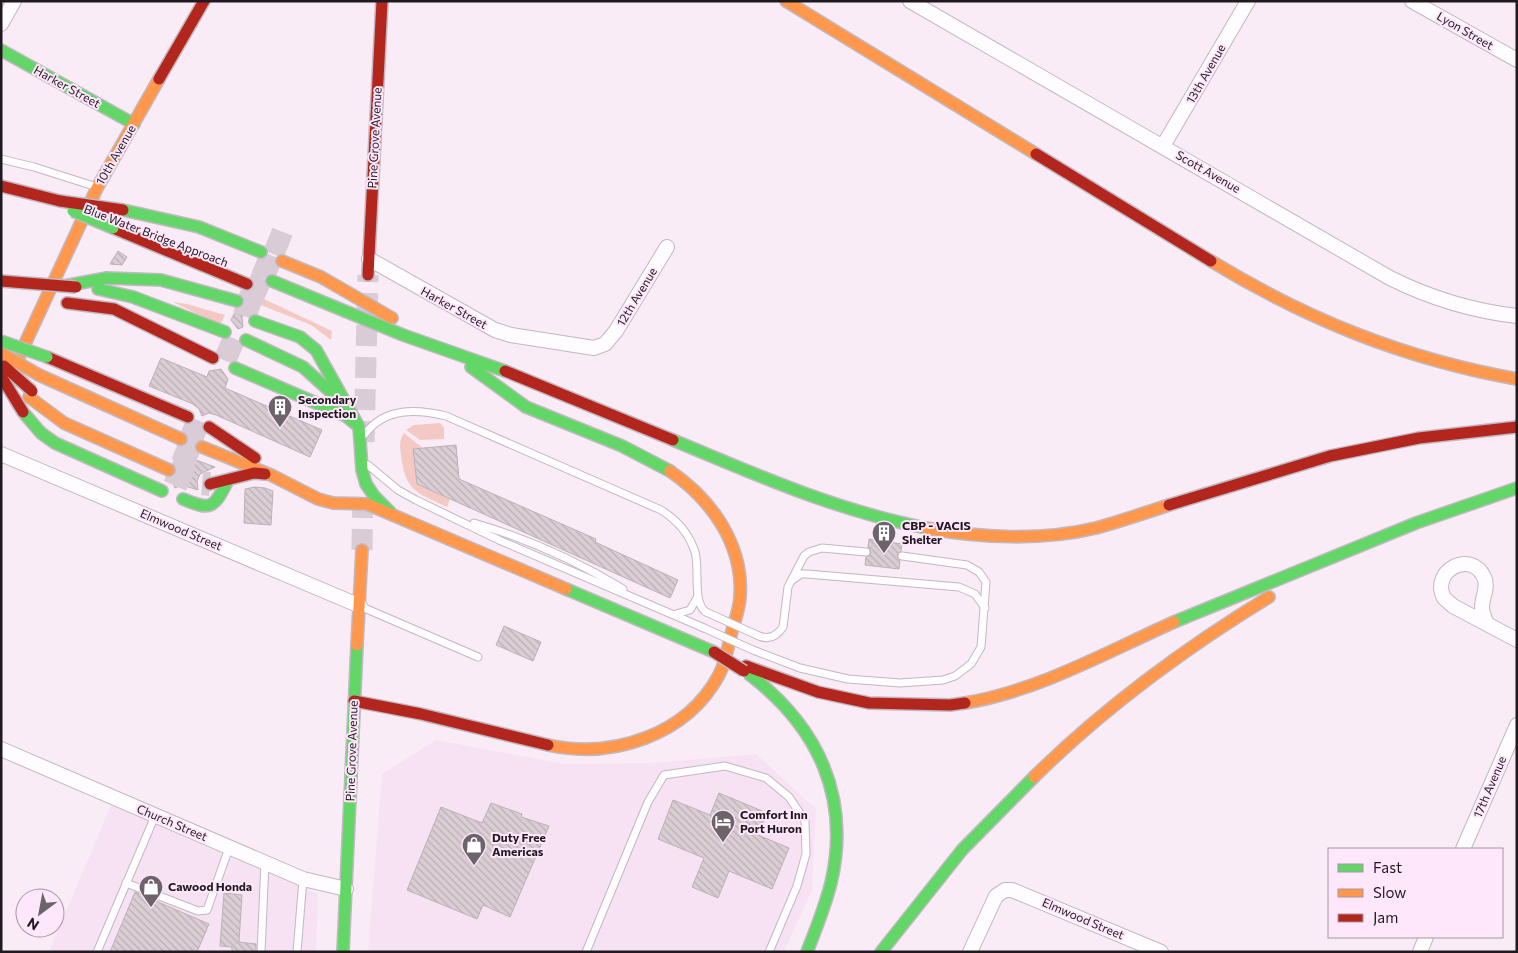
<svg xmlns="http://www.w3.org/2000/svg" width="1518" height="953" font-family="Commissioner,sans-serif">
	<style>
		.built { fill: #f7e2f4 }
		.green { fill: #f4c9c4 }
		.building { fill: url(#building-back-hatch); stroke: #bcb1b7 }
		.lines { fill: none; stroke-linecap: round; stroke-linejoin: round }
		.primary-tunnel { stroke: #d9ccd7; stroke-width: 21; stroke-dasharray: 21 11; stroke-linecap: butt }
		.highway-tunnel { stroke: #d9ccd7; stroke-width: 24; stroke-dasharray: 24 12; stroke-linecap: butt }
		.lane-casing { stroke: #c1b8c0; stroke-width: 9 }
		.street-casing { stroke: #c1b8c0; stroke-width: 16 }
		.fast-casing { stroke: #c1b8c0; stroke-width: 14 }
		.slow-casing { stroke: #c1b8c0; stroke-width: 14 }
		.jam-casing { stroke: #c1b8c0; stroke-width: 14 }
		.lane { stroke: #fefcfe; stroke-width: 7 }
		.street { stroke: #fefcfe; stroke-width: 14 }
		.fast { stroke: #63d668; stroke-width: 11 }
		.slow { stroke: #ff974d; stroke-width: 11 }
		.jam { stroke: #b3261e; stroke-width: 11 }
		.lane-bridge-casing { stroke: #c1b8c0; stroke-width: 9; stroke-linecap: butt }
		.fast-bridge-casing { stroke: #c1b8c0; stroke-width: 14; stroke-linecap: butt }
		.slow-bridge-casing { stroke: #c1b8c0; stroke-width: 14; stroke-linecap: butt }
		.jam-bridge-casing { stroke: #c1b8c0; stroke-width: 14; stroke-linecap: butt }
		.lane-bridge { stroke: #fefcfe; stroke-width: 7 }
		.fast-bridge { stroke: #63d668; stroke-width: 11 }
		.slow-bridge { stroke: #ff974d; stroke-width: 11 }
		.jam-bridge { stroke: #b3261e; stroke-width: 11 }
		.labels { text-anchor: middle; stroke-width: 4; stroke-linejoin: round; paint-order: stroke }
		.street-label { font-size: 12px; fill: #211920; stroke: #fee7fb }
		.poi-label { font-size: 12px; font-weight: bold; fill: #211920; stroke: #fee7fb; text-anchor: start }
	</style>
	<defs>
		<pattern id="building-back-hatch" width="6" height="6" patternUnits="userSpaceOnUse" patternTransform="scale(1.25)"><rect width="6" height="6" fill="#daced4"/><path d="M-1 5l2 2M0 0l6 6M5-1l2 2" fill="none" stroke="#bbb0b6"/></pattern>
	</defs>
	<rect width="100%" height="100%" fill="#f9ecf7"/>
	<!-- built -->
	<g class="built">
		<polygon points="436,740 564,764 654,763 756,754 816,809 812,890 784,952 368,952 382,774"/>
		<polygon points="111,805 318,894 316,952 49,952"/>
	</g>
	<!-- green -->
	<g class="green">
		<polygon points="264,299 332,331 331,340 311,325 261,305"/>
		<polygon points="173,302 187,304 225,315 220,325"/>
		<polygon points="440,423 444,428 444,439 420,440 406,430 414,425"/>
		<path d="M404,433L423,448L413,449L417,484L450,499L447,507C417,493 405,491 401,455C400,447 399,440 404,433Z"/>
	</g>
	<!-- building -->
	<g class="building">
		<polygon points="270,237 288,245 287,248 274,250 268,241"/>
		<polygon points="118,251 127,257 122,265 110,264"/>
		<polygon points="268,263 270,267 263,270 259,278 253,272 256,265"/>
		<polygon points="260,287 266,293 259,308 247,310 250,297 256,295"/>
		<polygon points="245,312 242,317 243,327 238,329 231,320 234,314"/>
		<polygon points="233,343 240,352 238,355 227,357 221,345"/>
		<polygon points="161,358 207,377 209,371 221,369 228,379 225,388 322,430 310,457 216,415 209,413 202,416 199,409 193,404 149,386"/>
		<polygon points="456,445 459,479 596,539 595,542 678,580 670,598 417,484 413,449"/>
		<polygon points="189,450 196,460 215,467 200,474 197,481 198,490 182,485 175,488 173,483 181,476 183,469 180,462 175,457 177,452"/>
		<polygon points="255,487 265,488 273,491 271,525 244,523 245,489"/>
		<polygon points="869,539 902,544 901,551 897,555 900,561 899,569 865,565 866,557 871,553 868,547"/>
		<polygon points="504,626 541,642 533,661 496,645"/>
		<polygon points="719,793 767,813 758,835 789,848 772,889 729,871 718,898 692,887 704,858 658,839 673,800 710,815"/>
		<polygon points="491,803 522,814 521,817 549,826 510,917 483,905 477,919 407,890 441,807 482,823"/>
		<polygon points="135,892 209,924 197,952 110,952"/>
		<polygon points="224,893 242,895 239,942 256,944 256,952 232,952 232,947 220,946"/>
	</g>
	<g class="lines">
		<!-- primary-tunnel -->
		<g class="primary-tunnel">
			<polyline points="364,442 368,275"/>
			<polyline points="362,550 363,487"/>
		</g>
		<!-- highway-tunnel -->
		<g class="highway-tunnel">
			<polyline points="268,239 288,247"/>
			<polyline points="256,262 278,271"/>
			<polyline points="247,284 267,293"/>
			<polyline points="237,301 261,309"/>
			<polyline points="219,345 240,354"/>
			<polyline points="183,427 206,437"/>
			<polyline points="176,448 198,457"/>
			<polyline points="169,470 198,483 210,484"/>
		</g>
		<defs>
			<g id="lane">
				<polyline points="1,159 34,167 97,187"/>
				<path d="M365,434C385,407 417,409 446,416L661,510C677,520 689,533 695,552C700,568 692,603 706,612"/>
				<polyline points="368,465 398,490 416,500 499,540 704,628"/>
				<path d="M474,523C525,538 577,561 623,589"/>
				<polyline points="791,581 801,574 807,574 959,587 975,594 985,608"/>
				<polyline points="362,607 478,657"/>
				<polyline points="676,614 690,610 697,598"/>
				<path d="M759,636C769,640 777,636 783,627L788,587L804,556L809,552L822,548L866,552"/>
				<polyline points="753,650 800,668 848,679 900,683 943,680 955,676 971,664 981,647 986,582 979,572 967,565 902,556"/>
				<polyline points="126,883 198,911 207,910 229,848"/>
				<polyline points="97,952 155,816"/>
				<polyline points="261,952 265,863"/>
				<polyline points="297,952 303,879"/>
				<polyline points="586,952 648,802 664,775 725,766 766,778 789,797 805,821 806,854 797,886 769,952"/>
			</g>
			<g id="street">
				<path d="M910,1L1390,278C1430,298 1473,311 1517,316"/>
				<polyline points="1412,1 1517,60"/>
				<polyline points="1,24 14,1"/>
				<polyline points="1163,146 1248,1"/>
				<polyline points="369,259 495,330 511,335 594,348 605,344 616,331 667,247"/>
				<polyline points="1,454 360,606"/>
				<path d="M1486,622C1484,617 1482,612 1482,607C1482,597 1489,587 1484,577C1471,549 1430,571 1444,598L1453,606L1517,640"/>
				<polyline points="1,749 303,879 346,889"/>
				<polyline points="1463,849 1517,725"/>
				<polyline points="970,952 996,896 1005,890 1012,890 1161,952"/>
				<polyline points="1420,952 1426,937"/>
			</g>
			<g id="fast">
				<polyline points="1,50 134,124"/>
				<polyline points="123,210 199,227 261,252"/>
				<polyline points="272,281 403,335 505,371"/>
				<polyline points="64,286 107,278 161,280 237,301"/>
				<polyline points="98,289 133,297 225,332"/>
				<polyline points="255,321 300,337 316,350 359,427 362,470 366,484 374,496 390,512"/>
				<polyline points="246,340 303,367 333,394"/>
				<polyline points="471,367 526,407 622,446 670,471"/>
				<polyline points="235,368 346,416 357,425"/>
				<polyline points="23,412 41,433 55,443 162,491"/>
				<path d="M673,440C756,475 838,511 926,528"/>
				<path d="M183,499C211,511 214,508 227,482"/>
				<polyline points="566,589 714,652"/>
				<polyline points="1174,622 1416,523 1517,488"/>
				<path d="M750,675C818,727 851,797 831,883C825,907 816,929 807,952"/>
				<polyline points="343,952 357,645"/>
				<polyline points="881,952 962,850 1034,777"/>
			</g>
			<g id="slow">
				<polyline points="786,1 1036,154"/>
				<polyline points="282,261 321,277 392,318"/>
				<path d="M1211,261C1308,320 1405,359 1517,379"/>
				<polyline points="17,361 97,188 159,79"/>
				<polyline points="39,375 181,439"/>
				<polyline points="29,397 64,423 169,470"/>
				<polyline points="202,447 271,475 318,499 333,503 367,504 566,589"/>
				<path d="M926,528C980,538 1042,541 1096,528C1121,521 1145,513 1169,505"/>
				<polyline points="357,645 362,550"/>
				<path d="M965,703C1038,691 1107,652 1174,622"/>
				<path d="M548,745C612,759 686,736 719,675C726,662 728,646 732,631C735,620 739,610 740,598C744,545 712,500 670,471"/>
				<path d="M1034,777C1105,707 1184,649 1269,597"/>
			</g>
			<g id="jam">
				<polyline points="159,79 204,1"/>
				<polyline points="1036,154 1211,261"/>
				<polyline points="1,186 60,201"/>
				<polyline points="113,228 247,284"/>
				<polyline points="368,275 382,1"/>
				<polyline points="67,303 114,309 213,358"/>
				<polyline points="47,357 188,417"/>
				<polyline points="505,371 673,440"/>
				<polyline points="209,427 255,458"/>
				<polyline points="210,484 254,473 265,474"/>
				<polyline points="1169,505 1330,456 1419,438 1517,427"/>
				<polyline points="746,666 818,692 869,703 950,705 965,703"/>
				<polyline points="354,701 421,714 548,745"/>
			</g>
		</defs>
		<!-- lane casing -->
		<use href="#lane" class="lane-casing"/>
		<!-- street casing -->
		<use href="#street" class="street-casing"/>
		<!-- fast casing -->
		<use href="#fast" class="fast-casing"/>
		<!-- slow casing -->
		<use href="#slow" class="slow-casing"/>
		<!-- jam casing -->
		<use href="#jam" class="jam-casing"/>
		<!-- lane -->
		<use href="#lane" class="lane"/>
		<!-- street -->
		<use href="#street" class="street"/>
		<!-- fast -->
		<use href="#fast" class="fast"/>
		<!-- slow -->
		<use href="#slow" class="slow"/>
		<!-- jam -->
		<use href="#jam" class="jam"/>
		<defs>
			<g id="lane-bridge">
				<polyline points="706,612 759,636"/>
				<polyline points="704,628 753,650"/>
			</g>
			<g id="fast-bridge">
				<polyline points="73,211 113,228"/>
				<polyline points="1,341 47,357"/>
			</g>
			<polyline id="slow-bridge" points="1,353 39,375"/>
			<g id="jam-bridge">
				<polyline points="60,201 123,210"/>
				<polyline points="1,281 76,287"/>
				<polyline points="4,366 32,391"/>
				<polyline points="1,376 23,412"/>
				<polyline points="714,652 744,671"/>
			</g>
		</defs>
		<!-- lane-bridge casing -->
		<use href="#lane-bridge" class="lane-bridge-casing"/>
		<!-- fast-bridge casing -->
		<use href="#fast-bridge" class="fast-bridge-casing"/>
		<!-- slow-bridge casing -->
		<use href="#slow-bridge" class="slow-bridge-casing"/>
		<!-- jam-bridge casing -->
		<use href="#jam-bridge" class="jam-bridge-casing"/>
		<!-- lane-bridge -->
		<use href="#lane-bridge" class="lane-bridge"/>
		<!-- fast-bridge -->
		<use href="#fast-bridge" class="fast-bridge"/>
		<!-- slow-bridge -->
		<use href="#slow-bridge" class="slow-bridge"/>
		<!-- jam-bridge -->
		<use href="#jam-bridge" class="jam-bridge"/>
	</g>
	<!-- icons -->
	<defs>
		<symbol id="building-pin" viewBox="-11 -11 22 30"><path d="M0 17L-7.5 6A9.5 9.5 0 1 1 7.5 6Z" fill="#6d636b" stroke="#fee7fb"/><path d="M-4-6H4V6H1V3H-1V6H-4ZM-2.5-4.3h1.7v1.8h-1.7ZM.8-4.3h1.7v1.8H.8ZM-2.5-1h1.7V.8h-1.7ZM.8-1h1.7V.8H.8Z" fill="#fff"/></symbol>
		<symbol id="hotel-pin" viewBox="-11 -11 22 30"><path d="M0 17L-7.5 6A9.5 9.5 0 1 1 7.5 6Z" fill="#6d636b" stroke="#fee7fb"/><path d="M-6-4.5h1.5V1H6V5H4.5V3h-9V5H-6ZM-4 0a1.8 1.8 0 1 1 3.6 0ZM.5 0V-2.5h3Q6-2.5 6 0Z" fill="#fff"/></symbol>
		<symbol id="shop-pin" viewBox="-11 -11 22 30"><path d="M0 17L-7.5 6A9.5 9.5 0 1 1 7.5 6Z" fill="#6d636b" stroke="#fee7fb"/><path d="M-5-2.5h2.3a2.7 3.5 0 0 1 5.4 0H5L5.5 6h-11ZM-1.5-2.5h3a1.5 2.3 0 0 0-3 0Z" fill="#fff"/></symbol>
	</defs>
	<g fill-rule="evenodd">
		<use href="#building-pin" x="266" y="393" width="28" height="38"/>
		<use href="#building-pin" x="870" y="519" width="28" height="38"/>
		<use href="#hotel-pin" x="709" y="808" width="28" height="38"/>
		<use href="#shop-pin" x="460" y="831" width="28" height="38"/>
		<use href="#shop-pin" x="137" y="873" width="28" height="38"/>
	</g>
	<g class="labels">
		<!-- street labels -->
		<g class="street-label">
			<text transform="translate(1465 31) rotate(30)" y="4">Lyon Street</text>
			<text transform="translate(1206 74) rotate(-60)" y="4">13th Avenue</text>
			<text transform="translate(67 87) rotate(29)" y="4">Harker Street</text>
			<text transform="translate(375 138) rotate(-87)" y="4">Pine Grove Avenue</text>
			<text transform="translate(116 155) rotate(-60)" y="4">10th Avenue</text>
			<text transform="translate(1208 172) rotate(30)" y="4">Scott Avenue</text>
			<text transform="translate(156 236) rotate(21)" y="4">Blue Water Bridge Approach</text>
			<text transform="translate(637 297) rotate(-59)" y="4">12th Avenue</text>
			<text transform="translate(454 308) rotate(29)" y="4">Harker Street</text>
			<text transform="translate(181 530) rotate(23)" y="4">Elmwood Street</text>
			<text transform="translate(352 751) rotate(-88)" y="4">Pine Grove Avenue</text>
			<text transform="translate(1490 787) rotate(-67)" y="4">17th Avenue</text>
			<text transform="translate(172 823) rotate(23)" y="4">Church Street</text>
			<text transform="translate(1083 919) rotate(23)" y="4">Elmwood Street</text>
		</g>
		<!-- poi labels -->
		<g class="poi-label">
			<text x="298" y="404">Secondary<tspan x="298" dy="14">Inspection</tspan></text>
			<text x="902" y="530">CBP - VACIS<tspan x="902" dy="14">Shelter</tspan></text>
			<text x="740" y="819">Comfort Inn<tspan x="740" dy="14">Port Huron</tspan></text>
			<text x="492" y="842">Duty Free<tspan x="492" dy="14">Americas</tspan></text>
			<text x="168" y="891">Cawood Honda</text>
		</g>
	</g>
	<!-- border -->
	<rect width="1518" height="953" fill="none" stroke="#211920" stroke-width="5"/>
	<!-- legend -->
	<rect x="1328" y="848" width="175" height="90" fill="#fee7fb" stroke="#a695a3"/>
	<rect x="1338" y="864" width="25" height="8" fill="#63d668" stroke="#a695a3"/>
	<text x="1373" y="873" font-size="15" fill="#211920">Fast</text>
	<rect x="1338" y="889" width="25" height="8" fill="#ff974d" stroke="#a695a3"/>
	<text x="1373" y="898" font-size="15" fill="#211920">Slow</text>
	<rect x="1338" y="914" width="25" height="8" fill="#b3261e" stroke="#a695a3"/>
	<text x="1373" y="923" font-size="15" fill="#211920">Jam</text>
	<!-- north arrow -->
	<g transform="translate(40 913) rotate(212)"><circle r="24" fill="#fee7fb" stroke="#a695a3"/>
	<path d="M0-4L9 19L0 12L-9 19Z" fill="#6d636b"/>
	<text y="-8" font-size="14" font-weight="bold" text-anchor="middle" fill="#211920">N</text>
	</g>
</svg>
